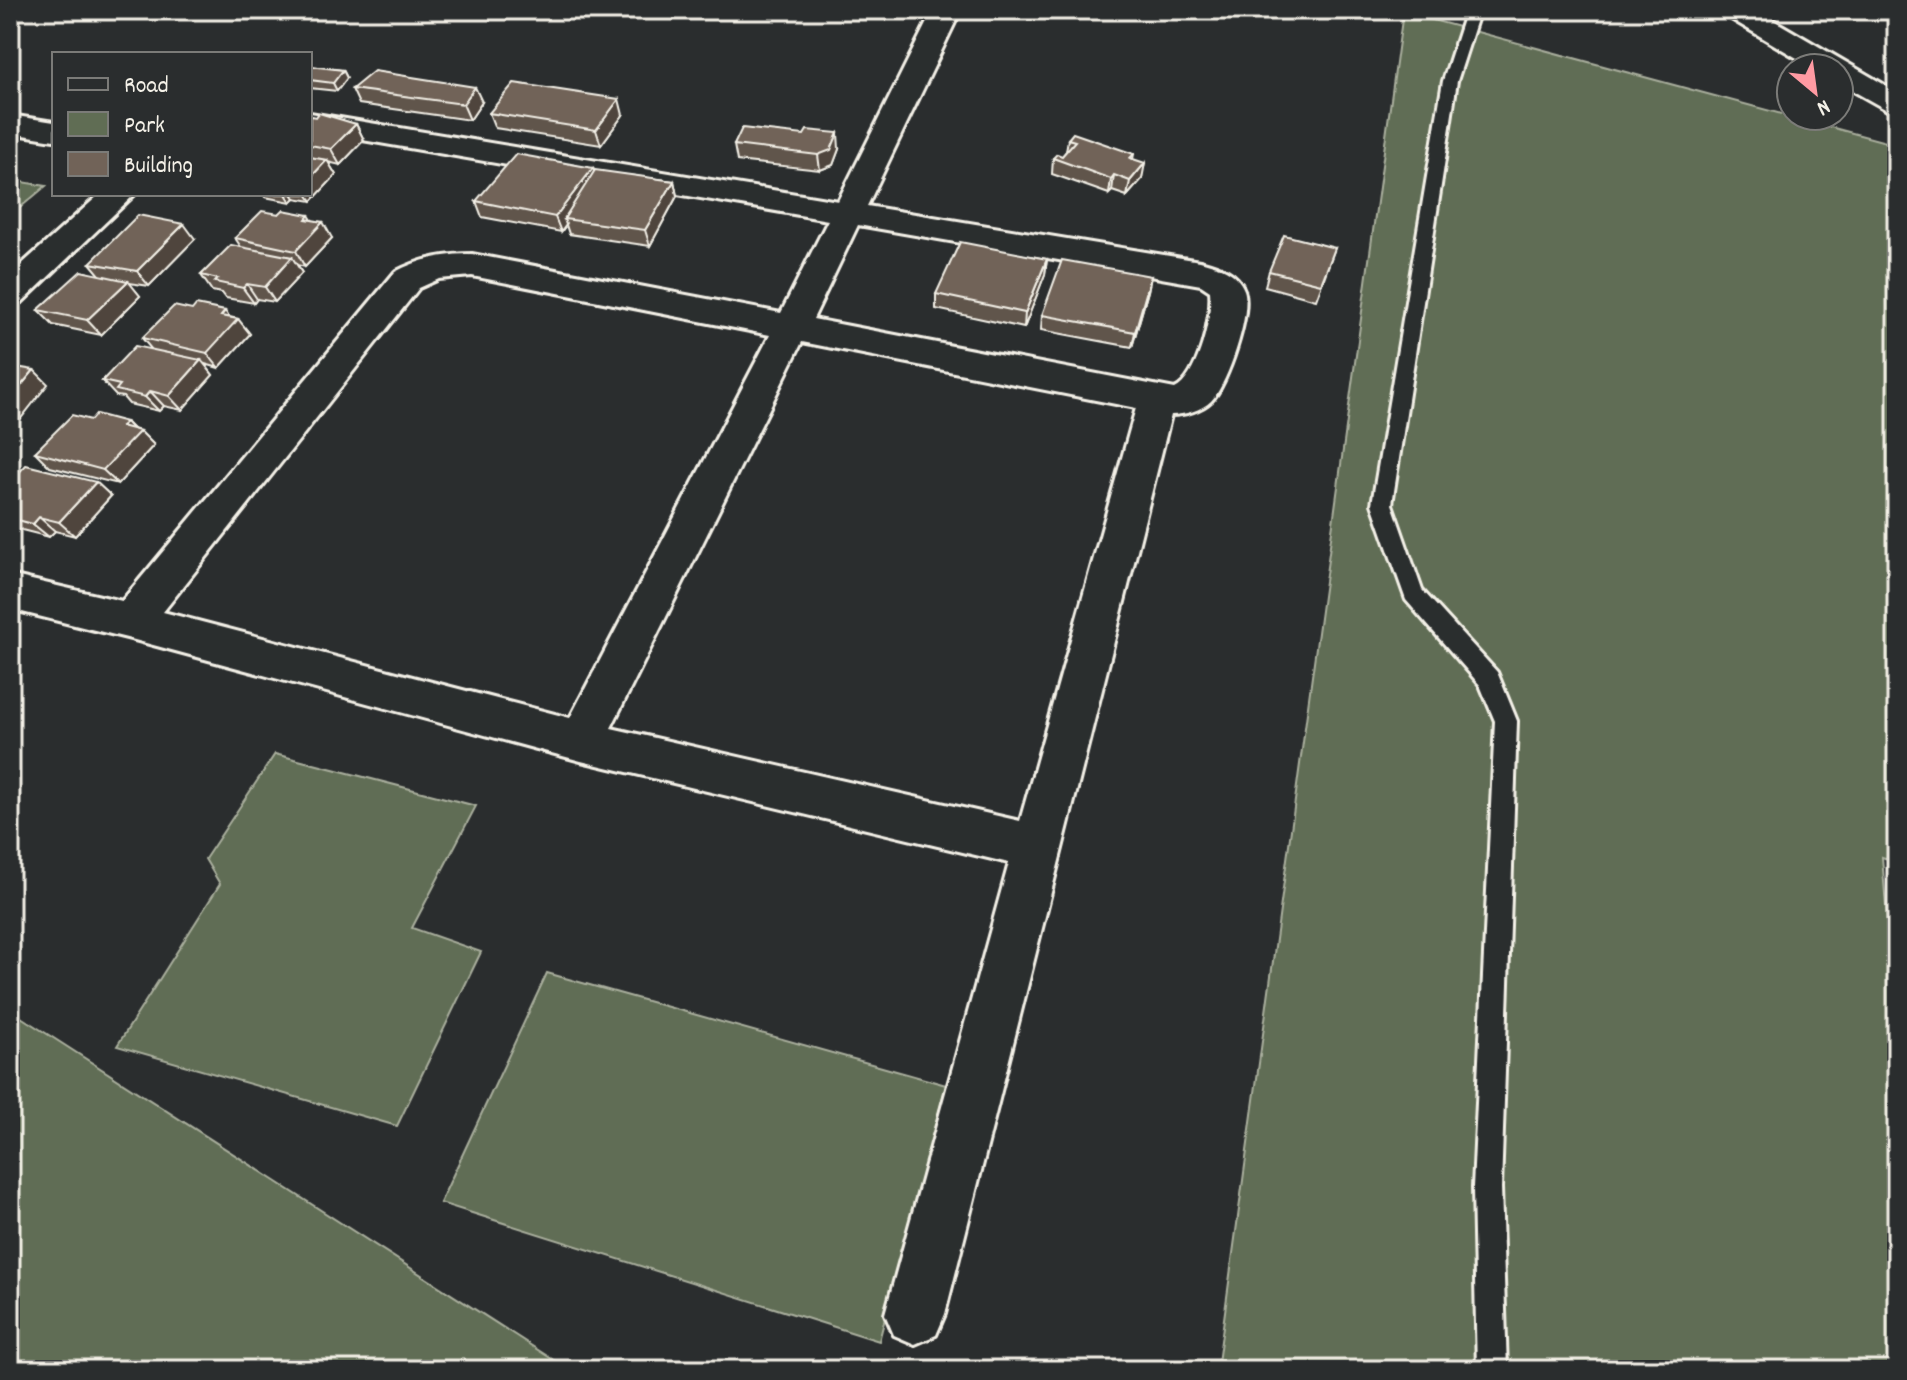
<svg xmlns="http://www.w3.org/2000/svg" width="1907" height="1380" font-family="Dekko,sans-serif">
	<style>
		.green { fill: #606d54; stroke: #aaaf9e; stroke-width: 2 }
		.lines { fill: none; stroke-linecap: round; stroke-linejoin: round }
		.service-casing { stroke: #f4f1e8; stroke-width: 6 }
		.minor-casing { stroke: #f4f1e8; stroke-width: 6 }
		.service { fill: #2a2d2e; fill-rule: evenodd }
		.minor { fill: #2a2d2e; fill-rule: evenodd }
		.wall { fill: #61554c; stroke: #f4f1e8; stroke-width: 2 }
		.shaded-wall { fill: #4f453e; stroke: #f4f1e8; stroke-width: 2 }
		.building { fill: #716358; stroke: #f4f1e8; stroke-width: 2 }
	</style>
	<rect width="100%" height="100%" fill="#2a2d2e"/>
	<filter id="ink" filterUnits="userSpaceOnUse"><feTurbulence type="fractalNoise" baseFrequency=".0125" numOctaves="2"/><feDisplacementMap in="SourceGraphic" scale="16" xChannelSelector="R" yChannelSelector="G"/><feConvolveMatrix kernelMatrix="1 2 1 2 8 2 1 2 1" color-interpolation-filters="sRGB"/></filter>
	<g filter="url(#ink)">
		<!-- green -->
		<g class="green">
			<polygon points="1403,12 1897,145 1897,862 1882,857 1897,1041 1897,1370 1217,1370"/>
			<polygon points="10,180 46,186 10,216"/>
			<polygon points="275,754 476,806 412,928 481,952 397,1126 117,1046 220,884 205,859"/>
			<polygon points="547,973 946,1085 879,1341 440,1203"/>
			<polygon points="10,1010 569,1370 10,1370"/>
		</g>
		<g class="lines">
			<defs>
				<polygon id="service" points="1466,10 1480,10 1457,81 1392,504 1422,590 1497,672 1517,721 1501,1188 1507,1370 1477,1370 1473,1188 1495,721 1480,685 1406,600 1372,504 1443,81"/>
				<g id="minor">
					<path d="M933,10H961L867,206L1200,261C1218,266 1237,271 1244,290C1252,312 1227,386 1211,401C1202,410 1184,415 1171,415L945,1314L936,1335L915,1344L894,1335L885,1314L1009,863L581,761L131,639L10,609V575L122,601L395,272C419,259 445,254 472,254L781,313L828,220L310,131V113L838,201ZM858,225L1201,285L1210,291C1213,315 1198,378 1175,389L813,319ZM472,276L770,335L570,718L163,612L419,288L439,279ZM802,342L1136,408L1020,821L611,728Z"/>
					<polygon points="1722,10 1756,10 1897,92 1897,113 1887,110 1839,83 1839,68 1814,68 1726,16"/>
					<polygon points="10,115 54,122 54,140 10,133"/>
					<polygon points="100,194 135,194 22,302 10,306 10,275"/>
				</g>
			</defs>
			<!-- service casing -->
			<use href="#service" class="service-casing"/>
			<!-- minor casing -->
			<use href="#minor" class="minor-casing"/>
			<!-- service -->
			<use href="#service" class="service"/>
			<!-- minor -->
			<use href="#minor" class="minor"/>
		</g>
		<!-- wall -->
		<g class="wall">
			<polygon points="310,66 343,70 347,78 337,91 310,88"/>
			<polygon points="352,89 482,102 470,120 359,104"/>
			<polygon points="489,113 623,115 601,145 495,128"/>
			<polygon points="310,116 356,124 364,140 340,165 328,162 336,175 312,201 295,198 291,202 265,197 263,194 310,194"/>
			<polygon points="1068,139 1134,154 1133,159 1142,179 1127,196 1112,191 1109,194 1052,174 1053,158 1062,156 1066,151"/>
			<polygon points="734,145 839,149 833,165 820,170 737,161"/>
			<polygon points="593,168 594,171 674,181 677,196 650,246 569,234 566,225 561,232 482,217 476,201"/>
			<polygon points="312,220 332,238 305,267 297,265 302,273 275,302 257,299 254,303 226,298 222,293 212,291 201,275 241,247 235,238"/>
			<polygon points="195,239 149,286 129,283 140,296 101,335 53,325 38,310 100,275 90,263"/>
			<polygon points="1335,248 1316,300 1265,286 1269,271"/>
			<polygon points="1047,259 1045,274 1024,328 936,309 936,294"/>
			<polygon points="1151,276 1148,291 1132,347 1041,330 1042,315"/>
			<polygon points="229,317 238,319 250,334 219,368 205,364 213,375 182,410 164,406 159,411 129,404 123,397 116,396 102,381 152,350 142,338"/>
			<polygon points="91,420 126,422 133,429 140,431 154,445 118,484 50,467 35,452"/>
			<polygon points="10,482 96,482 111,496 75,536 55,531 49,537 18,529 10,523"/>
		</g>
		<!-- shaded-wall -->
		<g class="shaded-wall">
			<polygon points="343,70 347,78 337,91 333,83"/>
			<polygon points="475,87 482,102 470,120 463,104"/>
			<polygon points="619,99 623,115 601,145 596,130"/>
			<polygon points="356,124 364,140 340,165 331,149"/>
			<polygon points="838,133 839,149 833,165 820,170 818,155"/>
			<polygon points="327,160 336,175 312,201 307,194 310,194 310,178"/>
			<polygon points="1145,163 1142,179 1127,196 1130,181"/>
			<polygon points="593,168 598,184 564,219 566,225 561,232 555,217"/>
			<polygon points="1114,175 1112,191 1109,194 1111,179"/>
			<polygon points="674,181 677,196 650,246 645,230"/>
			<polygon points="286,194 292,194 295,198 291,202"/>
			<polygon points="309,215 317,228 323,222 332,238 305,267 296,251 306,219"/>
			<polygon points="184,224 195,239 149,286 137,271"/>
			<polygon points="292,257 302,273 275,302 265,287"/>
			<polygon points="1047,259 1045,274 1024,328 1025,313"/>
			<polygon points="1151,276 1148,291 1132,347 1135,332"/>
			<polygon points="128,281 140,296 101,335 87,320"/>
			<polygon points="247,284 257,299 254,303 243,288"/>
			<polygon points="225,311 234,324 238,319 250,334 219,368 207,353 221,316"/>
			<polygon points="201,360 213,375 182,410 169,396"/>
			<polygon points="34,370 48,384 15,426 10,422 10,399"/>
			<polygon points="150,391 164,406 159,411 145,397"/>
			<polygon points="126,422 137,434 140,431 154,445 118,484 103,470 121,426"/>
			<polygon points="96,482 111,496 75,536 59,522"/>
			<polygon points="39,517 55,531 49,537 33,524"/>
		</g>
		<!-- building -->
		<g class="building">
			<polygon points="310,66 343,70 333,83 310,80"/>
			<polygon points="374,71 475,87 463,104 352,89"/>
			<polygon points="514,83 619,99 596,130 489,113"/>
			<polygon points="319,113 356,124 331,149 310,145 310,116 316,117"/>
			<polygon points="742,128 804,135 807,130 838,133 831,150 818,155 734,145"/>
			<polygon points="1073,133 1134,154 1130,158 1145,163 1130,181 1114,175 1111,179 1053,158 1057,154 1062,156 1075,141 1068,139"/>
			<polygon points="516,154 593,168 555,217 476,201"/>
			<polygon points="310,157 327,160 310,178"/>
			<polygon points="595,170 674,181 645,230 564,219"/>
			<polygon points="283,210 309,215 306,219 323,222 296,251 235,238 262,211 279,214"/>
			<polygon points="138,215 184,224 137,271 90,263"/>
			<polygon points="1284,235 1335,248 1321,284 1269,271"/>
			<polygon points="960,242 1047,259 1025,313 936,294"/>
			<polygon points="231,245 292,257 265,287 247,284 243,288 215,282 218,279 201,275"/>
			<polygon points="1062,260 1151,276 1135,332 1042,315"/>
			<polygon points="81,271 128,281 87,320 38,310"/>
			<polygon points="196,305 225,311 221,316 238,319 207,353 142,338 174,306 192,310"/>
			<polygon points="135,346 201,360 169,396 150,391 145,397 116,390 120,385 102,381"/>
			<polygon points="10,366 34,370 10,399"/>
			<polygon points="96,414 126,422 121,426 140,431 103,470 35,452 72,415 91,420"/>
			<polygon points="26,465 96,482 59,522 39,517 33,524 10,518 10,482"/>
		</g>
	</g>
	<!-- margin -->
	<rect width="1907" height="1380" fill="none" stroke="#2a2d2e" stroke-width="40"/>
	<rect x="20" y="20" width="1867" height="1340" fill="none" stroke="#f4f1e8" stroke-width="3" filter="url(#ink)"/>
	<!-- legend -->
	<rect x="52" y="52" width="260" height="144" fill="#2a2d2e" stroke="#7b7b78" stroke-width="2"/>
	<rect x="68" y="78" width="40" height="12" fill="#2a2d2e" stroke="#7b7b78" stroke-width="2"/>
	<text x="124" y="92" font-size="24" fill="#f4f1e8">Road</text>
	<rect x="68" y="112" width="40" height="24" fill="#606d54" stroke="#7b7b78" stroke-width="2"/>
	<text x="124" y="132" font-size="24" fill="#f4f1e8">Park</text>
	<rect x="68" y="152" width="40" height="24" fill="#716358" stroke="#7b7b78" stroke-width="2"/>
	<text x="124" y="172" font-size="24" fill="#f4f1e8">Building</text>
	<!-- north arrow -->
	<g transform="translate(1815 92) rotate(151)"><circle r="38" fill="#2a2d2e" stroke="#7b7b78" stroke-width="2"/>
	<path d="M0-6L14 30L0 20L-14 30Z" fill="#ff9aa2"/>
	<text y="-12" font-size="22" font-weight="bold" text-anchor="middle" fill="#f4f1e8">N</text>
	</g>
</svg>
